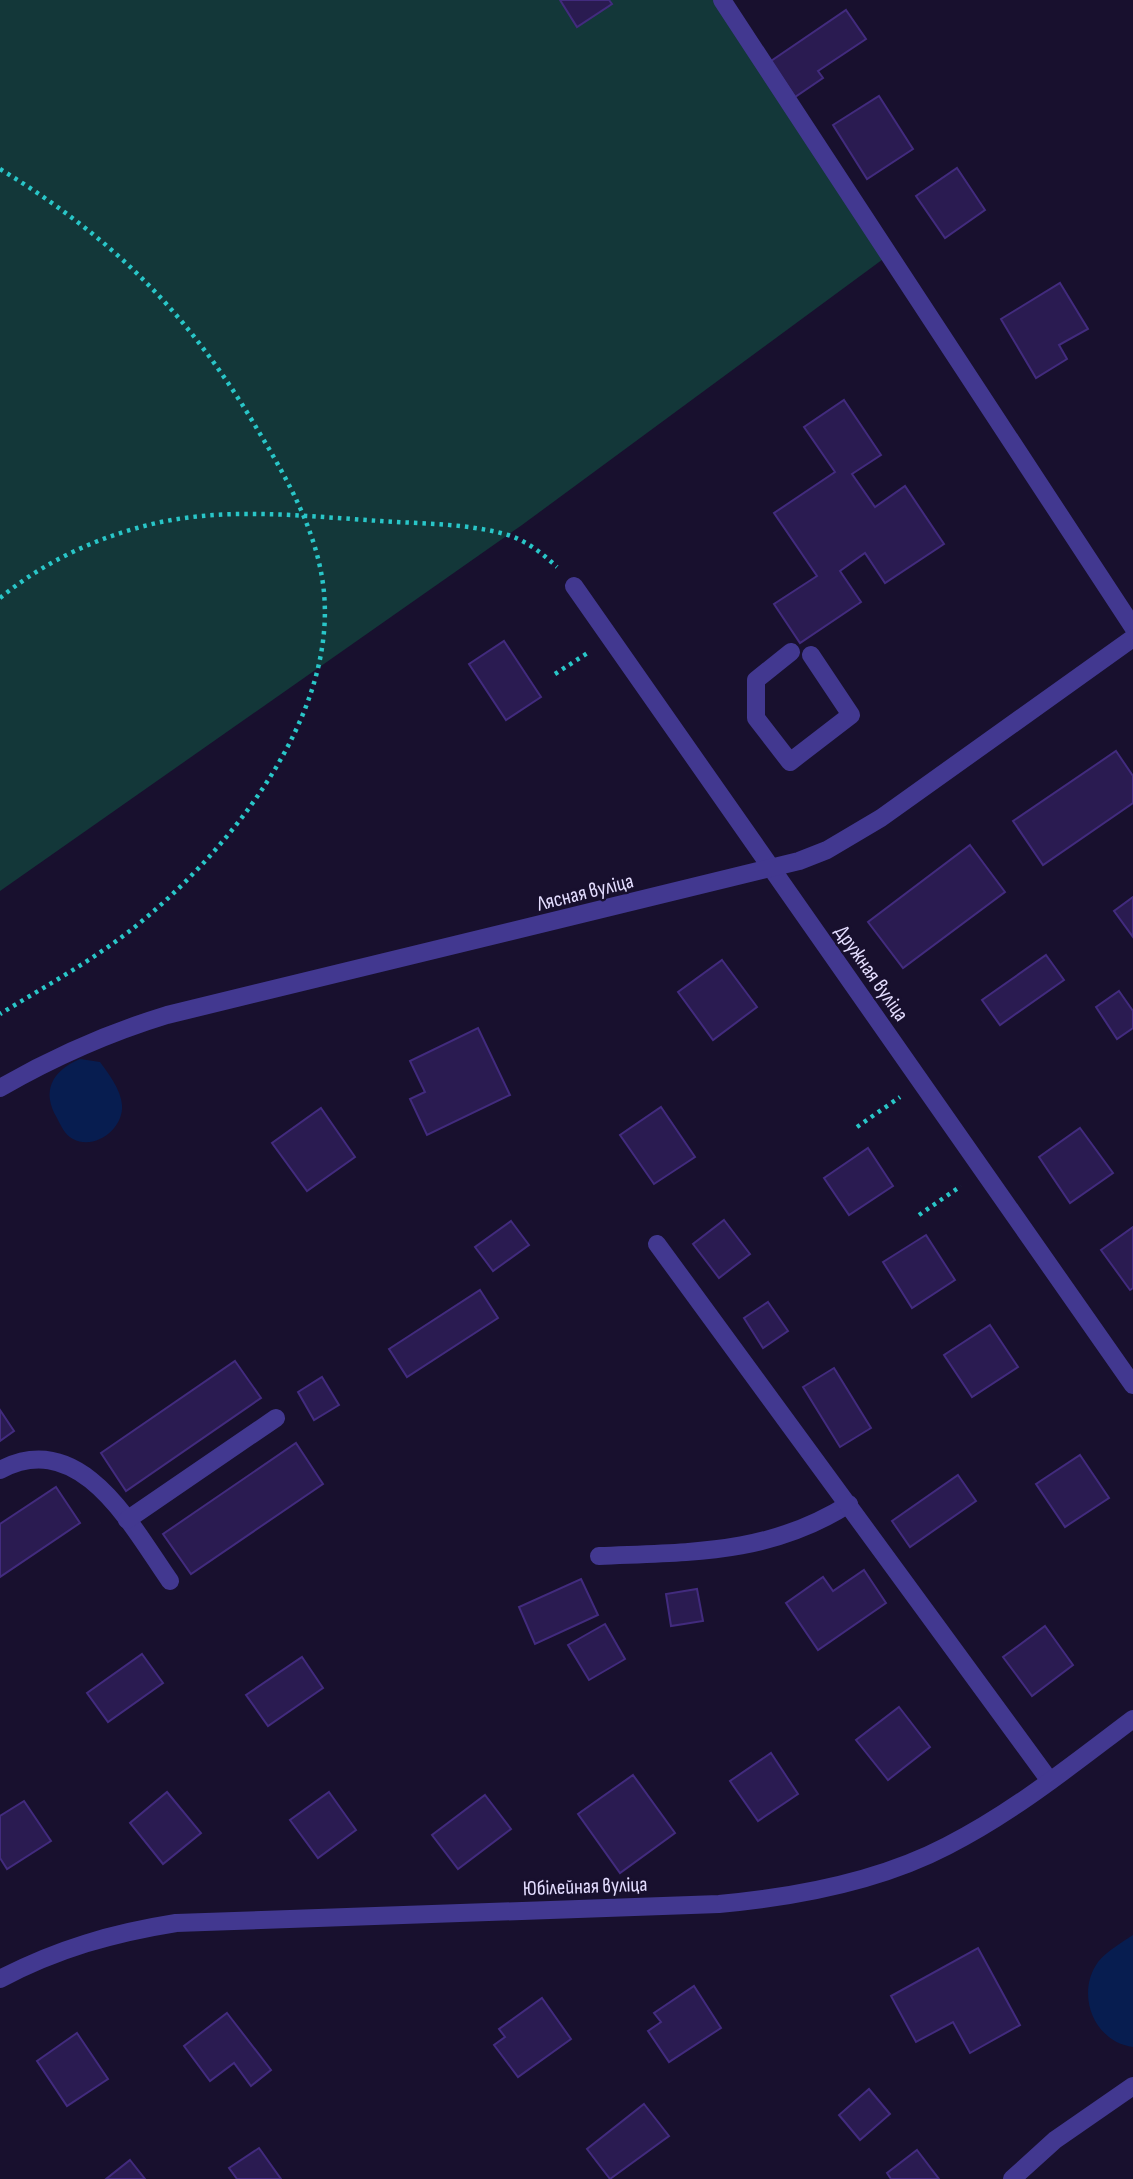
<svg xmlns="http://www.w3.org/2000/svg" width="1133" height="2179" font-family="'Sofia Sans Condensed',sans-serif">
	<style>
		.green { fill: #133739 }
		.water { fill: #071d50 }
		.building { fill: #2a1b51; stroke: #422b7e; stroke-width: 2 }
		.lines { fill: none; stroke-linecap: round; stroke-linejoin: round }
		.path { stroke: #29c6c8; stroke-width: 4.5; stroke-dasharray: 3.5 5; stroke-linecap: butt }
		.service { stroke: #423890; stroke-width: 18 }
		.pedestrian { stroke: #423890; stroke-width: 18 }
		.minor { stroke: #423890; stroke-width: 18 }
		.labels { text-anchor: middle; stroke-width: 5; stroke-linejoin: round; paint-order: stroke }
		.street-label { font-size: 21px; fill: #e4ddff; stroke: #18102e }
	</style>
	<rect width="100%" height="100%" fill="#18102e"/>
	<!-- green -->
	<polygon class="green" points="0,0 722,0 890,254 522,525 0,891"/>
	<!-- water -->
	<g class="water">
		<path d="M80,1059L100,1062C109,1074 121,1090 122,1105C124,1128 95,1151 73,1139C65,1135 61,1126 57,1118C41,1091 52,1071 80,1059Z"/>
		<path d="M1133,1935V2047C1094,2042 1075,1994 1098,1962C1107,1951 1121,1943 1133,1935Z"/>
	</g>
	<!-- building -->
	<g class="building">
		<polygon points="560,0 609,0 612,4 577,27"/>
		<polygon points="846,10 866,39 818,71 823,78 795,97 771,61"/>
		<polygon points="879,96 913,149 867,179 833,125"/>
		<polygon points="957,168 985,210 945,238 916,196"/>
		<polygon points="1060,283 1088,329 1059,345 1067,359 1036,378 1001,319"/>
		<polygon points="844,400 881,455 852,474 875,507 905,486 944,544 885,583 865,553 840,571 861,602 800,643 774,604 817,576 774,513 835,472 804,427"/>
		<polygon points="504,641 541,697 506,720 469,664"/>
		<polygon points="1116,751 1133,776 1133,803 1043,865 1013,821"/>
		<polygon points="970,845 1005,892 903,968 868,922"/>
		<polygon points="1133,897 1133,937 1114,911"/>
		<polygon points="1046,955 1064,980 1000,1025 982,1000"/>
		<polygon points="722,960 757,1007 713,1040 678,992"/>
		<polygon points="1119,991 1133,1011 1133,1028 1117,1039 1096,1007"/>
		<polygon points="478,1028 510,1095 427,1135 410,1099 425,1092 410,1061"/>
		<polygon points="661,1107 695,1157 654,1184 620,1135"/>
		<polygon points="321,1108 355,1157 307,1191 272,1143"/>
		<polygon points="1080,1128 1113,1173 1070,1203 1039,1157"/>
		<polygon points="868,1148 893,1186 849,1215 824,1178"/>
		<polygon points="724,1220 750,1254 719,1278 693,1244"/>
		<polygon points="511,1221 529,1245 493,1271 475,1247"/>
		<polygon points="1133,1227 1133,1288 1130,1290 1101,1250"/>
		<polygon points="926,1235 955,1280 912,1308 883,1262"/>
		<polygon points="480,1290 498,1318 407,1377 389,1349"/>
		<polygon points="768,1302 788,1331 763,1348 744,1318"/>
		<polygon points="990,1325 1018,1367 972,1397 944,1355"/>
		<polygon points="235,1361 261,1398 126,1491 101,1453"/>
		<polygon points="834,1368 871,1428 840,1447 803,1387"/>
		<polygon points="322,1377 339,1405 314,1420 298,1392"/>
		<polygon points="0,1410 14,1431 0,1441"/>
		<polygon points="296,1443 323,1484 191,1574 163,1534"/>
		<polygon points="1080,1455 1109,1498 1065,1527 1036,1484"/>
		<polygon points="958,1475 976,1501 910,1547 892,1521"/>
		<polygon points="56,1487 80,1523 0,1577 0,1524"/>
		<polygon points="864,1570 886,1603 818,1650 786,1603 823,1577 833,1591"/>
		<polygon points="581,1579 598,1615 535,1644 519,1607"/>
		<polygon points="697,1589 703,1621 671,1626 666,1594"/>
		<polygon points="605,1624 625,1659 589,1680 568,1645"/>
		<polygon points="1045,1626 1073,1665 1032,1696 1003,1657"/>
		<polygon points="142,1654 163,1683 108,1722 87,1693"/>
		<polygon points="302,1657 323,1688 268,1726 246,1695"/>
		<polygon points="899,1707 930,1747 888,1780 856,1740"/>
		<polygon points="771,1753 798,1794 758,1821 730,1781"/>
		<polygon points="633,1775 675,1833 620,1873 578,1814"/>
		<polygon points="167,1792 201,1833 163,1864 130,1823"/>
		<polygon points="329,1792 356,1830 318,1858 290,1820"/>
		<polygon points="485,1795 511,1829 458,1869 432,1835"/>
		<polygon points="24,1801 51,1841 7,1869 0,1858 0,1816"/>
		<polygon points="978,1948 1020,2025 970,2053 953,2022 916,2042 891,1996"/>
		<polygon points="694,1986 721,2028 669,2062 648,2031 661,2022 654,2013"/>
		<polygon points="542,1998 571,2039 518,2077 494,2045 505,2037 499,2029"/>
		<polygon points="227,2013 271,2070 251,2086 234,2063 210,2081 184,2046"/>
		<polygon points="77,2033 108,2079 67,2106 37,2061"/>
		<polygon points="869,2089 890,2114 860,2140 839,2115"/>
		<polygon points="644,2104 669,2136 610,2179 587,2149"/>
		<polygon points="259,2148 281,2179 237,2179 229,2168"/>
		<polygon points="917,2150 939,2179 891,2179 887,2173"/>
		<polygon points="130,2160 145,2179 106,2179"/>
	</g>
	<g class="lines">
		<!-- path -->
		<g class="path">
			<path d="M0,169C110,236 186,311 253,422C283,472 315,525 323,584C341,715 227,854 131,930C90,962 44,987 0,1014"/>
			<path d="M0,598C40,565 87,542 137,528C215,505 301,516 381,521C423,524 467,523 508,535C527,541 543,554 557,567"/>
			<polyline points="555,674 589,652"/>
			<polyline points="857,1127 900,1097"/>
			<polyline points="919,1215 961,1186"/>
		</g>
		<!-- service -->
		<g class="service">
			<path d="M0,1470C81,1427 132,1527 170,1581"/>
			<polyline points="127,1520 276,1418"/>
			<path d="M599,1556C691,1552 768,1555 849,1504"/>
			<polyline points="1012,2179 1055,2140 1133,2086"/>
		</g>
		<!-- pedestrian -->
		<polyline class="pedestrian" points="791,652 756,680 756,718 790,762 851,715 811,655"/>
		<!-- minor -->
		<g class="minor">
			<polyline points="722,0 1133,627"/>
			<polyline points="574,586 1133,1385"/>
			<path d="M0,1088C54,1057 108,1033 167,1015L799,861L827,850L881,818L1133,638"/>
			<polyline points="657,1244 1050,1781"/>
			<path d="M0,1979C57,1949 113,1933 176,1923L719,1904C796,1897 878,1882 947,1846C1014,1812 1073,1764 1133,1719"/>
		</g>
	</g>
	<g class="labels">
		<!-- street labels -->
		<g class="street-label">
			<text transform="translate(585 892) rotate(-14)" y="7">Лясная вуліца</text>
			<text transform="translate(872 973) rotate(55)" y="7">Дружная вуліца</text>
			<text transform="translate(585 1886) rotate(-2)" y="7">Юбілейная вуліца</text>
		</g>
	</g>
</svg>
